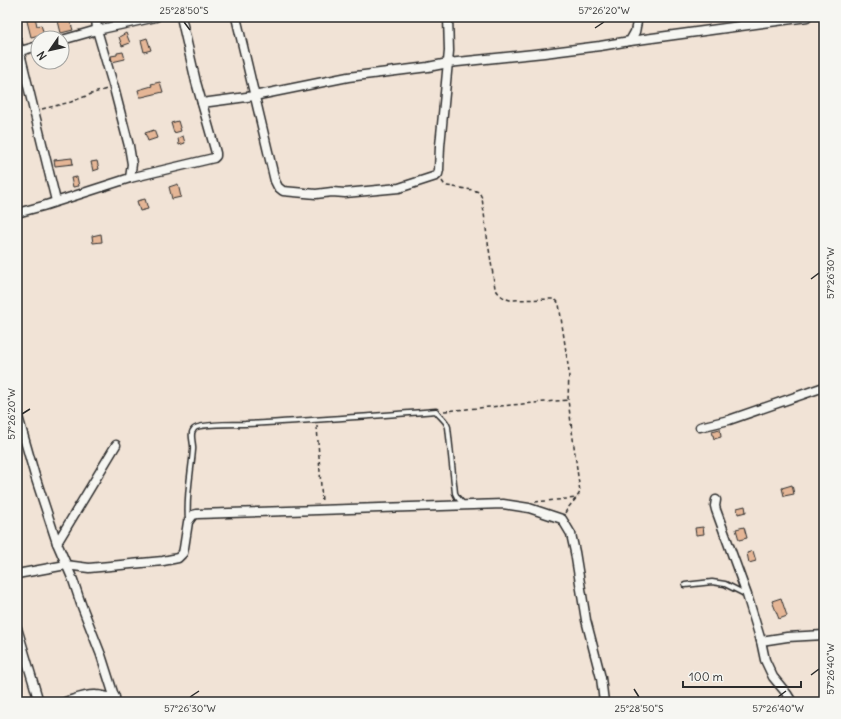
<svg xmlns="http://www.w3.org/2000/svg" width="841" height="719" font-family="Delius,sans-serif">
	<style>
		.building { fill: #e5b696; stroke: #2b2b2b }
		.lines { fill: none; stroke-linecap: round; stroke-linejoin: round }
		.lane-casing { stroke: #2b2b2b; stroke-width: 7 }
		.street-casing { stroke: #2b2b2b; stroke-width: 11 }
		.path { stroke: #2b2b2b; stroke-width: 1.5; stroke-dasharray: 4 3; stroke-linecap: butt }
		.lane { stroke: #f6f6f2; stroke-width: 4 }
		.street { stroke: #f6f6f2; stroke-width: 8 }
		.ticks { fill: none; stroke: #2b2b2b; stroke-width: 1.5 }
		.neatline { fill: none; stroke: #2b2b2b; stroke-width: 1.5 }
		.ticks-label { font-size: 10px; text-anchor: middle; fill: #2b2b2b }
	</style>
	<rect width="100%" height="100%" fill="#f1e3d6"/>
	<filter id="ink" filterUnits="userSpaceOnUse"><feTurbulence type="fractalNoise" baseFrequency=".025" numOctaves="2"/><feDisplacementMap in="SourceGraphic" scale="8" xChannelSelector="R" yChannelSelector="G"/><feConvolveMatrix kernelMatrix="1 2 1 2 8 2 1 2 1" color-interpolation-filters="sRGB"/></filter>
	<g filter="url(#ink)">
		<!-- building -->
		<g class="building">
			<polygon points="26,17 35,17 37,26 41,25 44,34 31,37"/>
			<polygon points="69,18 73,30 61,33 58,21"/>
			<polygon points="126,33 130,43 122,46 119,37"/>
			<polygon points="147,38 151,50 144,52 141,40"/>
			<polygon points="123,52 125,59 112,62 111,56 117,55 117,53"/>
			<polygon points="160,82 163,92 142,97 140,97 138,90 152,86 151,84"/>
			<polygon points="178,121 181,131 174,133 171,123"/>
			<polygon points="154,130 157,138 148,141 145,133"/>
			<polygon points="183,136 185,143 179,145 178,138"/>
			<polygon points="72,158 73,164 55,166 54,160"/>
			<polygon points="97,161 99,169 93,171 91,162"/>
			<polygon points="77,177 79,186 73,187 71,178"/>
			<polygon points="178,184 181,197 172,199 169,187"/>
			<polygon points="145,199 148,209 140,211 137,201"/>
			<polygon points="101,234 102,242 93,243 92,236"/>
			<polygon points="720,429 721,437 714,439 712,431"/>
			<polygon points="792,485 794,494 784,496 782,488"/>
			<polygon points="745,506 746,512 738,514 737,508"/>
			<polygon points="703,527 704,534 696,535 695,528"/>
			<polygon points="744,527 747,538 739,540 736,529"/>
			<polygon points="753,551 756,561 749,563 747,553"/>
			<polygon points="781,598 787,616 779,619 772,601"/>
		</g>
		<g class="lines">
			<defs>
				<g id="lane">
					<path d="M188,519C186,496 191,473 193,450C194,443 189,434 194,429C197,424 236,424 245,424C308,421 372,416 436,411C439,417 445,418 448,427L455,493L457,497L464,505"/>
					<polyline points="685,585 712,582 725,584 745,594"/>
				</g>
				<g id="street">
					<polyline points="96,17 97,30 114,88 129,146 132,164 130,178"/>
					<polyline points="236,17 275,181 278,187 283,191 316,194 332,192 345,193 399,188 436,176 438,174 439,170 440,146 449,51 448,17"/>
					<polyline points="743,17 744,25"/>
					<polyline points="62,40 97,30 156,17"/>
					<polyline points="17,41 56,201"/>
					<polyline points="630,41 807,17"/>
					<polyline points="17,52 38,46"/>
					<polyline points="202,103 254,96 348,77 428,67 448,63 544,53 600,46 630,41 635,32 638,17"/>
					<polyline points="17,213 43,206 130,178 214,158 216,156 216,153 196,82 182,21 182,17"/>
					<polyline points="17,413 35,476 57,543 73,580 81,604 101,655 116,702"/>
					<polyline points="700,427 729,420 824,387"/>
					<polyline points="716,500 715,506 716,510 747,595 761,641 765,660 773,677 787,694 792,702"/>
					<polyline points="57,543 116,445"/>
					<polyline points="17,574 66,565 89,568 163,561 178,558 183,553 184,548 188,522 193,515 197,514 503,504 529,508 562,519 571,534 575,552 586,620 601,678 604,702"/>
					<polyline points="17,628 39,702"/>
					<polyline points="761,641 787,637 824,635"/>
					<path d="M65,702C75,699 86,694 96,695C103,695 107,698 115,697"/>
				</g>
			</defs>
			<!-- lane casing -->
			<use href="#lane" class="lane-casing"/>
			<!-- street casing -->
			<use href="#street" class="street-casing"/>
			<!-- path -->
			<g class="path">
				<polyline points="42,109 71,102 94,93 107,89"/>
				<path d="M442,181L444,184L447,186L473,190L479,192L482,198L487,236L495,288C499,295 503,298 510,300L554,299L557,301L559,304L569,372L568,400L580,492C576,500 569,505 565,513"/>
				<polyline points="444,411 568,400"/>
				<polyline points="317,426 322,502"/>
				<polyline points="535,502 577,498"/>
			</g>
			<!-- lane -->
			<use href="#lane" class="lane"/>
			<!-- street -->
			<use href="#street" class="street"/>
		</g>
	</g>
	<!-- ticks -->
	<path class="ticks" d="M184,22L190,30M595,28L604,22M811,279L819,273M22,414L30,409M811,675L819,669M634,689L639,697M190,697L199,691M778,697L786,691"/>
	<!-- margin -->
	<rect width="841" height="719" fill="none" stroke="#f6f6f2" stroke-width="44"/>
	<!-- north arrow -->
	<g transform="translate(50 50) rotate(236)"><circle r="19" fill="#f6f6f2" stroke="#a5a5a2"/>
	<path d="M0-3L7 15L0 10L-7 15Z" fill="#2b2b2b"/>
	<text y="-6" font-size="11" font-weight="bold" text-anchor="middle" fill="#2b2b2b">N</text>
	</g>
	<!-- scale -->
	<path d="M683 681v6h118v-6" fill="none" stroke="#2b2b2b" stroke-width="2"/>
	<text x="689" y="681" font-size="12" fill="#2b2b2b" stroke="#f6f6f2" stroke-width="3" paint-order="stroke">100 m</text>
	<rect x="22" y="22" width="797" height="675" class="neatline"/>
	<g class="ticks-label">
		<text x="184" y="14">25°28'50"S</text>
		<text x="604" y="14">57°26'20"W</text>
		<text transform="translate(830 273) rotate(-90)" y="4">57°26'30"W</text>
		<text transform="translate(11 414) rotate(-90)" y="4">57°26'20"W</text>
		<text transform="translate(830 669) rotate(-90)" y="4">57°26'40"W</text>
		<text x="190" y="712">57°26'30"W</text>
		<text x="639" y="712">25°28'50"S</text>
		<text x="778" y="712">57°26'40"W</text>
	</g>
</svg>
